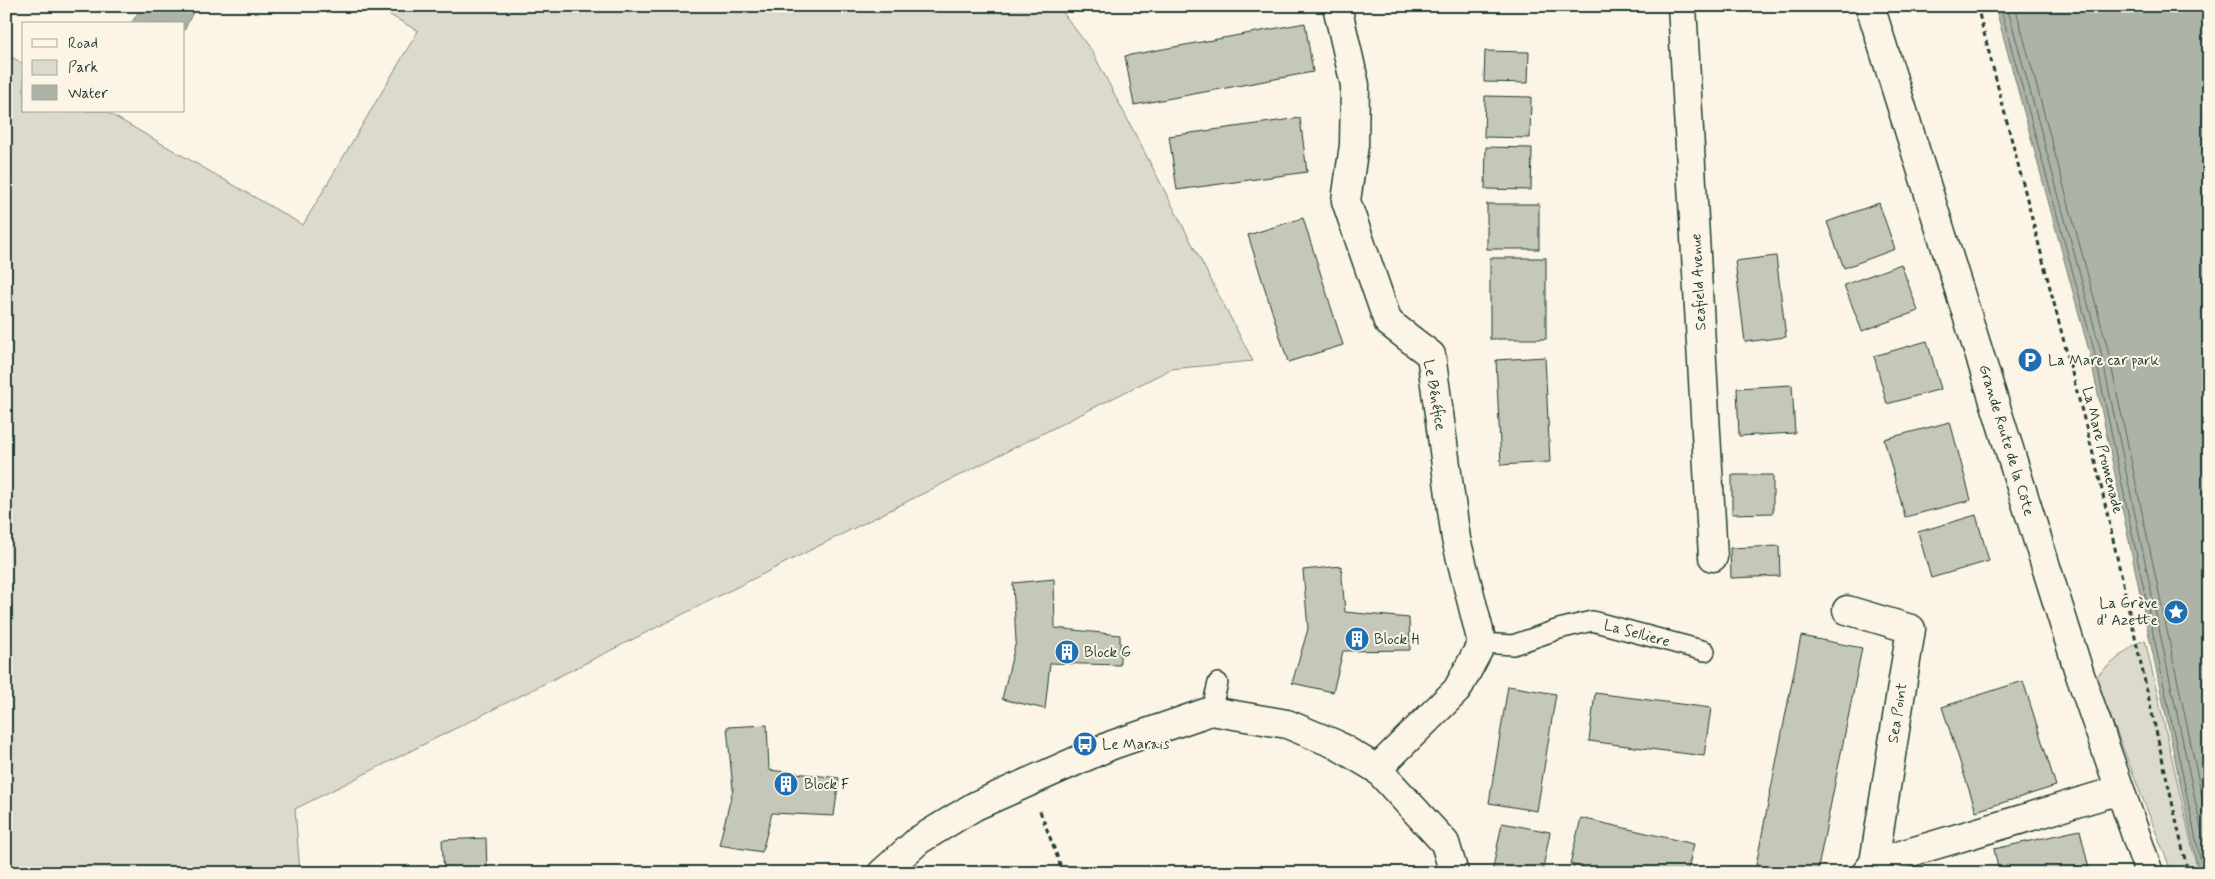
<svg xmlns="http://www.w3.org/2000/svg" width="2215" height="879" font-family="Mynerve,sans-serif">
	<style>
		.green { fill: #dcdacc; stroke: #7e8c80 }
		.water { fill: #aeb3a7; stroke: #758479 }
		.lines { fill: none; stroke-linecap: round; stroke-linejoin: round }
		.shore { stroke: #586c62; stroke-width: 1 }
		.building { fill: #c5c7b9; stroke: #1f3d34 }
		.lane-casing { stroke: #1f3d34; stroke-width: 22 }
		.street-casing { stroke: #1f3d34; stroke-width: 31 }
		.primary-casing { stroke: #1f3d34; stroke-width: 31 }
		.path { stroke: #1f3d34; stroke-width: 3; stroke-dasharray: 5 4; stroke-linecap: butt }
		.lane { stroke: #fcf5e5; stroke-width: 19 }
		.street { stroke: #fcf5e5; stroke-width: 28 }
		.primary { stroke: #fcf5e5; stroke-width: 28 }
		.labels { text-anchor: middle; stroke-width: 4; stroke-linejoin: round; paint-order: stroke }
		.street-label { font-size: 15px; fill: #1f3d34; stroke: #fcf5e5 }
		.poi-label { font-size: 15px; fill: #1f3d34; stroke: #fcf5e5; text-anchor: start }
	</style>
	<rect width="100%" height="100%" fill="#fcf5e5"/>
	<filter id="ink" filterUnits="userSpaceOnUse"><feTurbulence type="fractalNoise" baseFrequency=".02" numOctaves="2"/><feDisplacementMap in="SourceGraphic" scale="10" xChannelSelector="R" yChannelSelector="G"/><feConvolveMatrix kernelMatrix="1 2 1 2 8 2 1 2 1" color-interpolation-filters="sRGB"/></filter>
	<g filter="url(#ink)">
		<!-- green -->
		<g class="green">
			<polygon points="374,6 1058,6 1093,53 1253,361 1171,369 295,809 300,873 6,873 6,54 24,64 24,111 105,111 303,225 418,31"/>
			<polygon points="2145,640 2198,873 2172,873 2095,677 2135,644"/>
		</g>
		<!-- water -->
		<g class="water">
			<polygon points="142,6 196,6 184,31 184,24 131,24"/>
			<polygon points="1995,6 2209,6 2209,873 2199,873 2089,351"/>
		</g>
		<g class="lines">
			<!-- shore -->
			<g class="shore">
				<polyline points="2000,6 2094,350 2203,873"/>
				<polyline points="2007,6 2100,348 2209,866"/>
				<polyline points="2015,6 2107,346 2209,830"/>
			</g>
		</g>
		<!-- building -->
		<g class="building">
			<polygon points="1305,23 1313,72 1134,105 1125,56"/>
			<polygon points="1485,51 1529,52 1528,83 1484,82"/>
			<polygon points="1485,96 1531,97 1530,138 1484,137"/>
			<polygon points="1300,118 1307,172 1177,190 1169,136"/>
			<polygon points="1486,147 1532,148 1531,190 1485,189"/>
			<polygon points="1879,203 1895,249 1844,268 1827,222"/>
			<rect x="1487" y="204" width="52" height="45"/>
			<polygon points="1303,218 1343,345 1288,362 1248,235"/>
			<polygon points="1776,256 1786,337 1745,342 1735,261"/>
			<rect x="1490" y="258" width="56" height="81"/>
			<polygon points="1901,264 1918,311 1862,331 1844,285"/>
			<polygon points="1927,341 1941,389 1887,404 1874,356"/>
			<polygon points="1545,357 1550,462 1501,465 1496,360"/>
			<polygon points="1792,385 1795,433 1739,436 1737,388"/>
			<polygon points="1950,422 1971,500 1905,517 1884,439"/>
			<polygon points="1732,475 1773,475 1773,513 1732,514"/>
			<polygon points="1976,515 1989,561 1931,578 1918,532"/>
			<polygon points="1779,546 1780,576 1731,578 1730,548"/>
			<polygon points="1341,566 1345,612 1409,618 1410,650 1343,651 1333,692 1292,683 1308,629 1303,570"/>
			<polygon points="1054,579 1055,628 1120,635 1120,665 1050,663 1045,709 1002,699 1016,641 1013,583"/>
			<polygon points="1801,636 1862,648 1817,873 1797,873 1756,865"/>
			<polygon points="2023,681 2056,786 1976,811 1942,707"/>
			<polygon points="1508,686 1556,694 1537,811 1489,803"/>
			<polygon points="1595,693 1711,708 1704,756 1589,741"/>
			<polygon points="767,725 769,770 839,778 834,816 772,813 762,852 719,845 733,789 727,727"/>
			<polygon points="1581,818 1694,844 1687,873 1606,873 1570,864"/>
			<polygon points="1502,823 1550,832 1542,873 1492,873"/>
			<polygon points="2080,830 2090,873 1999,873 1994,849"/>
			<polygon points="486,838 487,873 444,873 442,840"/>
		</g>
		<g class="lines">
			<defs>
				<g id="lane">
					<polyline points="1482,643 1513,645 1559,629 1592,621 1705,651"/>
					<polyline points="1211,711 1218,683"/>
				</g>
				<g id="street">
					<polyline points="1337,6 1355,85 1354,145 1346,201 1388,322 1431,355 1456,539 1482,643 1457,690 1377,769"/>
					<polyline points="1682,6 1713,557"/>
					<polyline points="1847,610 1911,629 1874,863"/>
					<polyline points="882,873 919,840 975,806 1112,745 1211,711 1287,724 1335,744 1377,769 1445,843 1454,873"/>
					<polyline points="1866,873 1874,863 2120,790"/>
				</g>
				<polyline id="primary" points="1870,6 2080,675 2149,873"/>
			</defs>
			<!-- lane casing -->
			<use href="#lane" class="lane-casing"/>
			<!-- street casing -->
			<use href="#street" class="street-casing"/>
			<!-- primary casing -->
			<use href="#primary" class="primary-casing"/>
			<!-- path -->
			<g class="path">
				<polyline points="1977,6 2099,477 2188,873"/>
				<polyline points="1040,811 1060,864 1054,873"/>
			</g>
			<!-- lane -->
			<use href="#lane" class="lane"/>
			<!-- street -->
			<use href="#street" class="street"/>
			<!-- primary -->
			<use href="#primary" class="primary"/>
		</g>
	</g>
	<!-- icons -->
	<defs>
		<symbol id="parking-disc" viewBox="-11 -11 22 22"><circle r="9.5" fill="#1f6fb2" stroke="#fcf5e5"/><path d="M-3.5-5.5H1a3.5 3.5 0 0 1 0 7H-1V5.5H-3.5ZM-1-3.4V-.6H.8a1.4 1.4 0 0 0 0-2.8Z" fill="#fff"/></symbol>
		<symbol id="sight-disc" viewBox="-11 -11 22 22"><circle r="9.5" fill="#1f6fb2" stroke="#fcf5e5"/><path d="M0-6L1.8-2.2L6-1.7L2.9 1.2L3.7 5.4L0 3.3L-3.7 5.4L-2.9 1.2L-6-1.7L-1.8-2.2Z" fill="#fff"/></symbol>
		<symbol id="building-disc" viewBox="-11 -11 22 22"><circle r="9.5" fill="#1f6fb2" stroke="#fcf5e5"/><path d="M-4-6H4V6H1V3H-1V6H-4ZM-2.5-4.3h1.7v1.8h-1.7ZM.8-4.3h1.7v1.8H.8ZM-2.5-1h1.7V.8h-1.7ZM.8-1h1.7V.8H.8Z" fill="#fff"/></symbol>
		<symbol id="bus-disc" viewBox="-11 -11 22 22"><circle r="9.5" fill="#1f6fb2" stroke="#fcf5e5"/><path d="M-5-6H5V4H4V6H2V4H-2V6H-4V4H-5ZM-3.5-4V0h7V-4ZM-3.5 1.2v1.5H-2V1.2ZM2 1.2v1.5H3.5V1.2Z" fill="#fff"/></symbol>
	</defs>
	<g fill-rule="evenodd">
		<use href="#parking-disc" x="2016" y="346" width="28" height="28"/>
		<use href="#sight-disc" x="2162" y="598" width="28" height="28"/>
		<use href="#building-disc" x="1343" y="625" width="28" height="28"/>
		<use href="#building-disc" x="1053" y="638" width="28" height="28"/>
		<use href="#bus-disc" x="1071" y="730" width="28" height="28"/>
		<use href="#building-disc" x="772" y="770" width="28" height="28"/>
	</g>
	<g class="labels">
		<!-- street labels -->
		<g class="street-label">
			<text transform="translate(1698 282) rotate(-93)" y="5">Seafield Avenue</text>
			<text transform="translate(1435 395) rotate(80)" y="5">Le Bénéfice</text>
			<text transform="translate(2007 440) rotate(73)" y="5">Grande Route de la Côte</text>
			<text transform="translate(2103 450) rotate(76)" y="5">La Mare Promenade</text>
			<text transform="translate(1637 633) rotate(15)" y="5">La Selliere</text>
			<text transform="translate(1897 713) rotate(-81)" y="5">Sea Point</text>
		</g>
		<!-- poi labels -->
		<g class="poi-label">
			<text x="2048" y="365">La Mare car park</text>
			<text x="2158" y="608" text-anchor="end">La Grève<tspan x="2158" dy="17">d’ Azette</tspan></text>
			<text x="1374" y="644">Block H</text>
			<text x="1084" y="657">Block G</text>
			<text x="1102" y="749">Le Marais</text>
			<text x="804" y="789">Block F</text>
		</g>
	</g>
	<!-- margin -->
	<rect width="2215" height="879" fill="none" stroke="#fcf5e5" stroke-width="25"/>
	<rect x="12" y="12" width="2190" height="854" fill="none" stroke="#1f3d34" stroke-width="2" filter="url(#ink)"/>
	<!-- legend -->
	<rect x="22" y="22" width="162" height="90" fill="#fcf5e5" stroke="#a4ab9e"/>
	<rect x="32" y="39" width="25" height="8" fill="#fcf5e5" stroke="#a4ab9e"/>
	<text x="68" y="48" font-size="15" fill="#1f3d34">Road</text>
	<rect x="32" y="60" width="25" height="15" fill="#dcdacc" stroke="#a4ab9e"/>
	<text x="68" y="72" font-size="15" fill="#1f3d34">Park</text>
	<rect x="32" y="85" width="25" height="15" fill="#aeb3a7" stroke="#a4ab9e"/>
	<text x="68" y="98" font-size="15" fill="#1f3d34">Water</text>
</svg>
